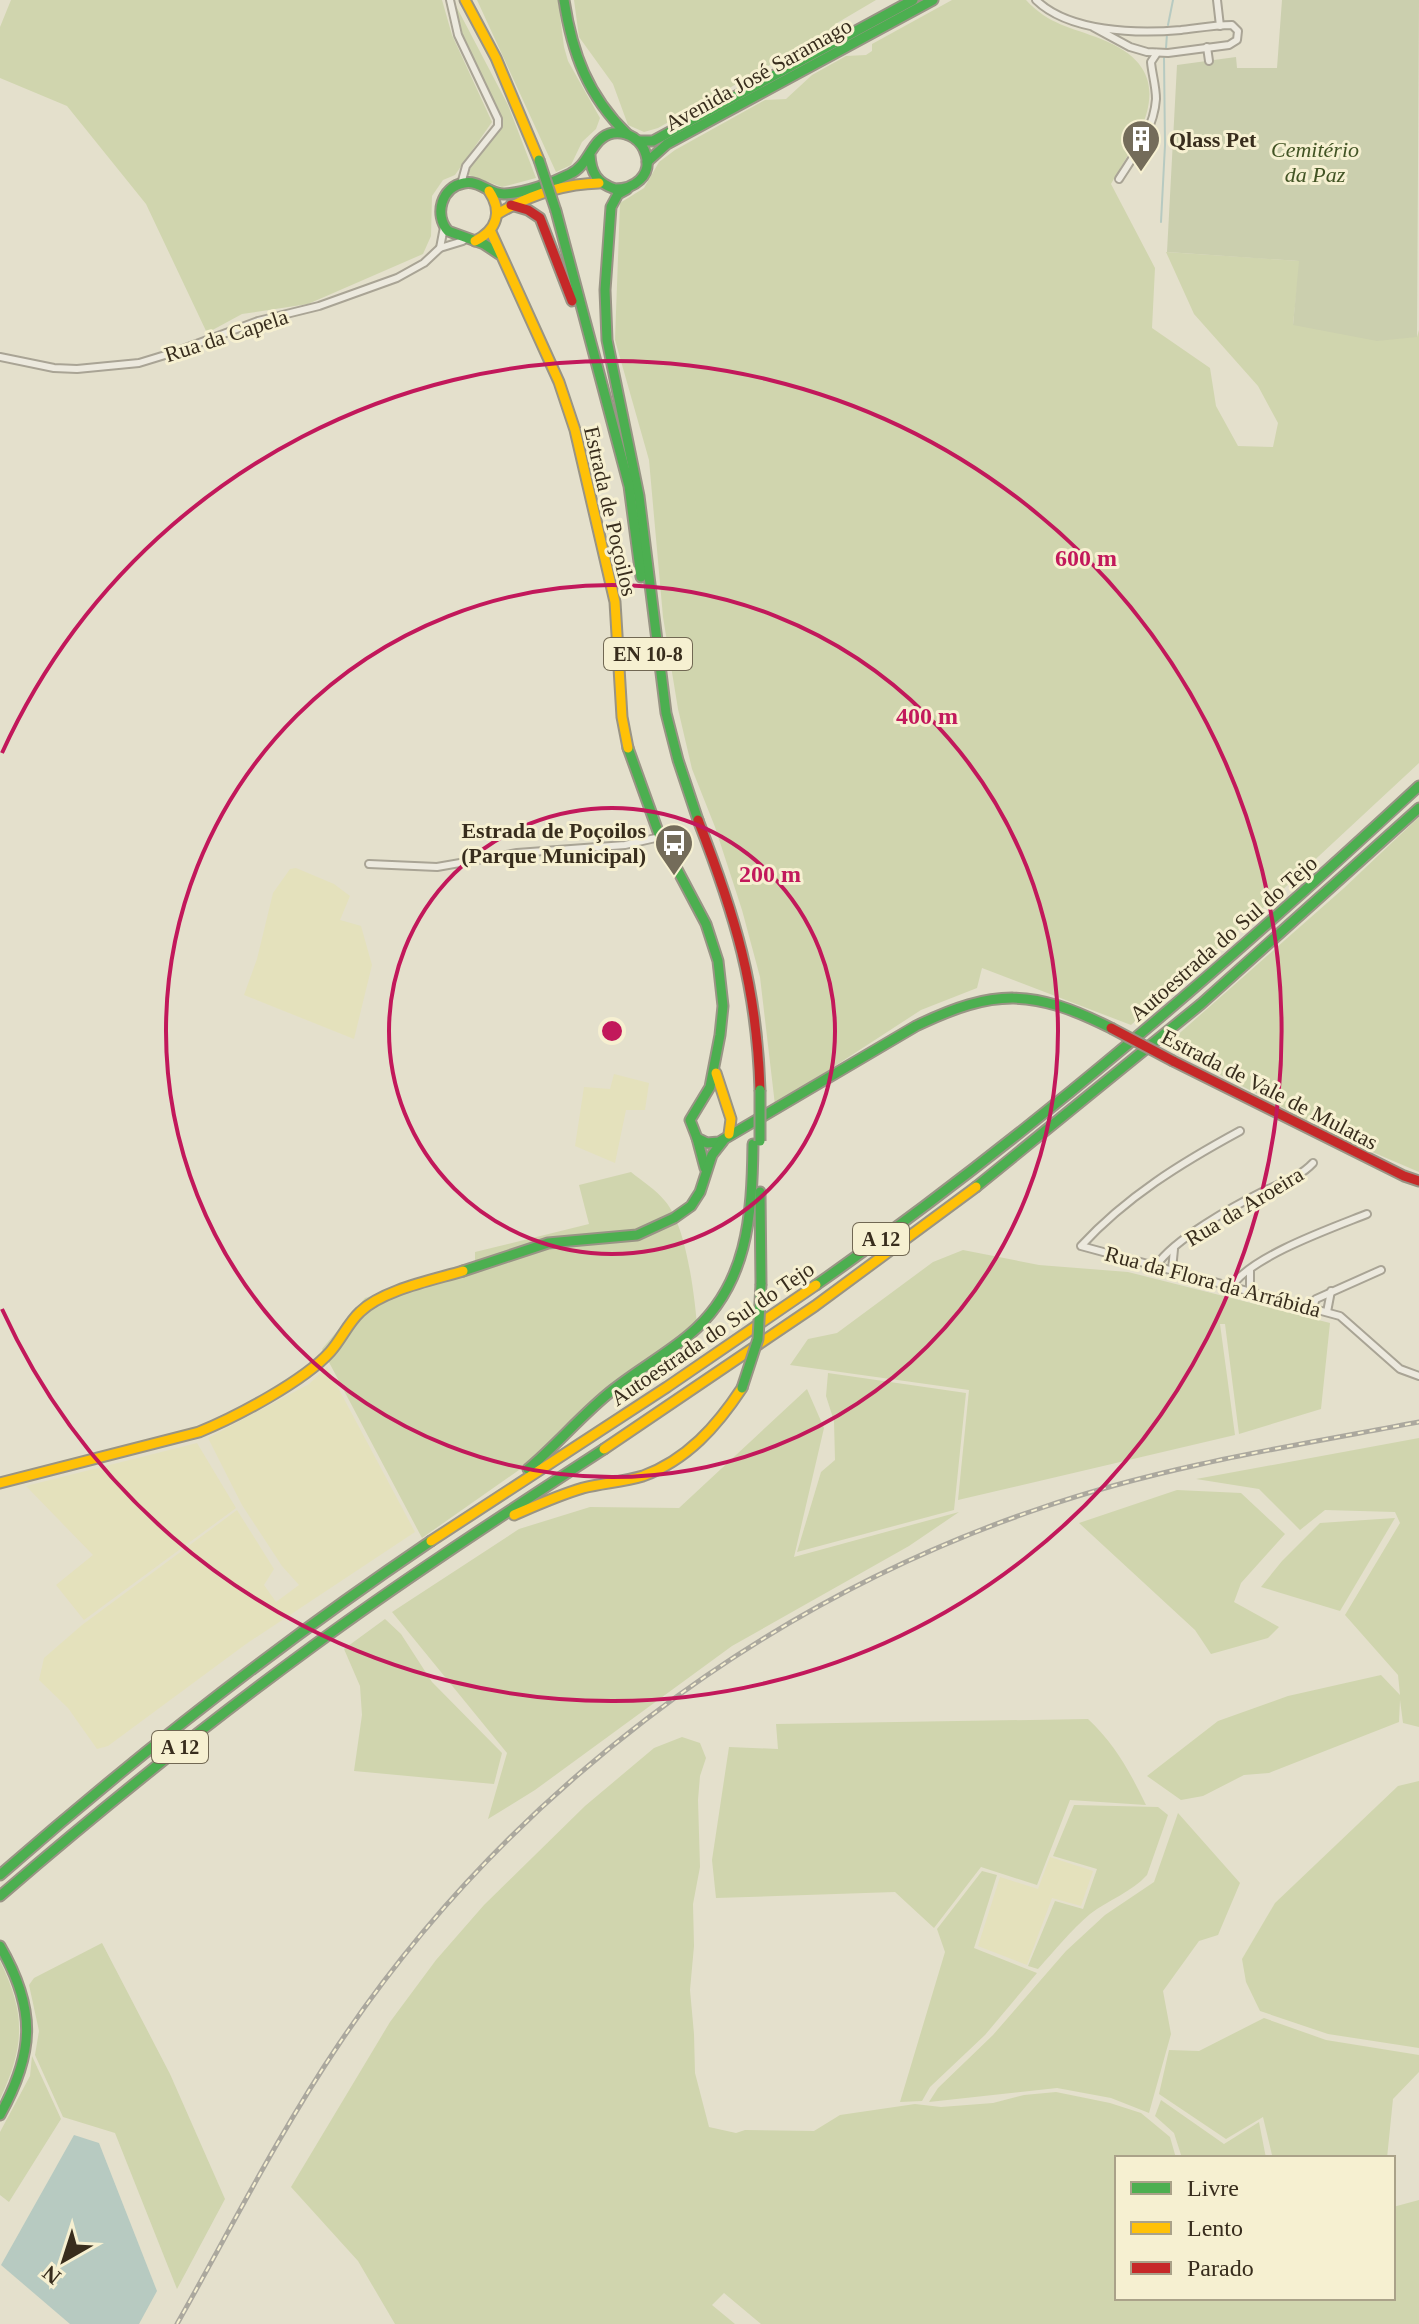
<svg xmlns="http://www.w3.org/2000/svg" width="1419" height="2324" font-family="'Times New Roman',serif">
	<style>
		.farmland { fill: #e4e1bc }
		.green { fill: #d0d5ae }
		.cemetery { fill: #cbcfae }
		.water { fill: #b7cac1 }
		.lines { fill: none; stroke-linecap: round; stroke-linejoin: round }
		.stream { stroke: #b7cac1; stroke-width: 2 }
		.street-casing { stroke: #a9a495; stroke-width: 10 }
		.fast-casing { stroke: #999485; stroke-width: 13 }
		.slow-casing { stroke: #999485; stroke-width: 13 }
		.jam-casing { stroke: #999485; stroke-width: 13 }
		.street { stroke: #ece9de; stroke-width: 6 }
		.fast { stroke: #4caf50; stroke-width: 9 }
		.slow { stroke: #ffc107; stroke-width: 9 }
		.jam { stroke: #c62828; stroke-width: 9 }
		.rail-casing { stroke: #aba89e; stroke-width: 5 }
		.rail { stroke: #f6f0d1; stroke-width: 2; stroke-dasharray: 6; stroke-linecap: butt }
		.fast-bridge-casing { stroke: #999485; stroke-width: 13; stroke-linecap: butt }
		.jam-bridge-casing { stroke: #999485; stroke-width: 13; stroke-linecap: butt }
		.fast-bridge { stroke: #4caf50; stroke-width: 9 }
		.jam-bridge { stroke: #c62828; stroke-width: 9 }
		.ring { fill: none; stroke: #c2185b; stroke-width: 4 }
		.labels { text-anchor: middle; stroke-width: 6; stroke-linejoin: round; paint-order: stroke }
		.shield { fill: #f6f0d1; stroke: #716853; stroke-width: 2 }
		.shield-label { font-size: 20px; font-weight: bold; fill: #382d1d }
		.street-label { font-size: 22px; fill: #382d1d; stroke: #f6f0d1 }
		.poi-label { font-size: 22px; font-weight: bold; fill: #382d1d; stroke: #f6f0d1; text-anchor: start }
		.park-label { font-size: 22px; font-style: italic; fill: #425424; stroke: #f6f0d1 }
		.centre { fill: #c2185b; stroke: #f6f0d1; stroke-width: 4 }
		.ring-label { font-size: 24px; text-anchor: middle; font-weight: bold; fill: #c2185b; stroke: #f6f0d1; stroke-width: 6; stroke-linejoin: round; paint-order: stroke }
	</style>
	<rect width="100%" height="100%" fill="#e4e0cc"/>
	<!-- farmland -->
	<g class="farmland">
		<polygon points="296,868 334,884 350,896 340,920 361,926 372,965 354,1039 244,995 257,959 273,893 290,869"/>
		<polygon points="614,1074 649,1083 645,1110 626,1110 615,1163 575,1146 584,1087 610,1089"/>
		<polygon points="327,1367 415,1532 246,1644 108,1746 97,1749 68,1708 39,1680 44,1658 82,1625 237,1510 274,1569 264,1585 276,1602 299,1585 282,1566 242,1505 208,1438 309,1384"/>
		<polygon points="197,1443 236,1508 84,1620 56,1585 93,1555 26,1486"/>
		<polygon points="1050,1857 1093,1871 1081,1906 1052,1898 1027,1965 978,1946 1000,1877 1038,1889"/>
	</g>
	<!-- green -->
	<g class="green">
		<polygon points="11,0 442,0 452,35 492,122 455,175 443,180 432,196 431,236 423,254 308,304 242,314 207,333 146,204 67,106 0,78 0,27"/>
		<polygon points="477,0 558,0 564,47 568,61 600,118 596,129 582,142 571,165 556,172"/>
		<polygon points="574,0 876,0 837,23 827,33 658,128 644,132 628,125 613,84 579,37"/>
		<path d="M952,0H1026C1049,25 1071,27 1101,39C1183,71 1143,130 1111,184L1155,268L1152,328L1210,368L1216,406L1238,446L1273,447L1278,423L1258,386L1194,314L1166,252L1300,261L1293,324L1417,337L1419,330V763L1250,920L1131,1025L982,968L977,988L921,1010L775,1105L760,977L742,910L715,827L692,769L678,709L663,617L649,460L615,340L620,203L644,188L659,162L675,150L765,100L786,99L812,75L846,56L866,55L872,51V44Z"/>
		<path d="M455,4L508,105L536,178L502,187L466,174C477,155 494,143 502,123L458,25Z"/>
		<polygon points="1419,817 1419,1172 1349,1142 1165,1046 1344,888"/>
		<path d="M631,1172C642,1181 656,1190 665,1201C686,1225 694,1292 697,1324L594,1399L519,1470L422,1538L322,1349L365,1298L475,1262V1252L589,1224L579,1185Z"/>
		<polygon points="963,1250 1039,1265 1128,1272 1330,1323 1321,1409 1239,1434 1225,1324 1220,1324 1235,1435 958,1500 969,1390 790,1365 808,1339 837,1333 933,1262"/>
		<polygon points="828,1373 966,1393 954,1510 797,1552 821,1472 835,1460 834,1421 826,1396"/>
		<polygon points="807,1389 824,1428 794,1557 959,1512 909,1546 732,1646 535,1790 488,1819 507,1753 392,1612 519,1529 590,1507 679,1508"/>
		<polygon points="1419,1438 1419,1727 1403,1723 1400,1700 1399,1722 1269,1773 1244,1775 1203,1796 1181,1800 1147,1776 1218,1721 1288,1696 1381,1675 1400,1695 1398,1675 1345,1615 1400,1523 1395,1512 1325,1510 1300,1530 1259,1489 1196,1479"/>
		<polygon points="1177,1490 1241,1493 1285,1534 1241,1583 1234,1602 1279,1627 1268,1638 1211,1654 1195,1630 1079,1523"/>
		<polygon points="1395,1518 1340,1611 1261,1587 1282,1561 1320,1523"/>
		<polygon points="385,1619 401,1634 432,1682 502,1753 494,1784 354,1771 362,1715 360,1686 344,1649"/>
		<path d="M1088,1719C1115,1744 1130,1772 1146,1805L1070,1800L1037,1885L981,1867L934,1928L895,1892L716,1898L712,1860L729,1747L778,1749L776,1724Z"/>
		<polygon points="682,1737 700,1743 706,1758 700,1776 698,1800 700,1867 693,1904 694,1946 690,1990 694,2034 695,2073 709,2127 736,2133 745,2130 814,2131 840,2115 915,2104 941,2107 993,2103 1024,2095 1056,2092 1110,2103 1141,2113 1170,2137 1176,2158 1117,2158 1117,2298 1393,2298 1393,2207 1419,2200 1419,2324 761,2324 724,2293 712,2305 735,2324 395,2324 358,2261 291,2187 390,2022 436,1960 484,1905 585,1806 654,1748"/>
		<polygon points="1419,1781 1419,2048 1328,2034 1260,2011 1246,1982 1242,1959 1275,1903 1398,1786"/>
		<path d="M1074,1805L1158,1807L1168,1815L1147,1875C1132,1892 1108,1900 1090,1914C1071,1930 1055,1950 1038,1969L1028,1966L1055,1901L1083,1909L1097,1869L1053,1856Z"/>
		<polygon points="1178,1813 1240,1883 1218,1935 1199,1941 1163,1991 1171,2034 1149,2113 1111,2098 1057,2088 929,2102 938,2088 993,2035 1066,1951 1105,1915 1154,1882"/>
		<polygon points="982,1871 997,1875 974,1948 1037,1973 985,2035 930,2087 922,2101 900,2102 945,1952 937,1929"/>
		<polygon points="102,1943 170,2074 225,2199 177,2289 115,2133 63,2117 35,2055 39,2031 29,1985 34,1978"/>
		<path d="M0,1961C26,2014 25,2046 0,2099Z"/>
		<polygon points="1264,2018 1326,2040 1419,2055 1419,2072 1393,2099 1387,2158 1281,2158 1272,2155 1263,2117 1226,2139 1159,2094 1169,2050 1199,2051"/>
		<polygon points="32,2056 61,2119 9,2202 0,2195 0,2132 30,2076"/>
		<polygon points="1161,2100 1224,2144 1259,2122 1266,2158 1182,2158 1174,2133 1155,2116"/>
	</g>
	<!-- cemetery -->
	<polygon class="cemetery" points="1282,0 1419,0 1417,337 1377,341 1293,325 1299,261 1167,252 1177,65 1236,57 1237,68 1277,68"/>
	<!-- water -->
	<polygon class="water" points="74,2135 99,2143 157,2291 139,2324 70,2324 1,2265"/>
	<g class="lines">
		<!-- stream -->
		<g class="stream">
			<polyline points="1168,25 1173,0"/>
			<polyline points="1166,48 1167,34"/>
			<polyline points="1161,222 1165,145 1164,58"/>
		</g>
		<defs>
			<g id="street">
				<polyline points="450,0 458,35 498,119 498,126 466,166 461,184"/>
				<path d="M1036,0C1069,32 1136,34 1181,30C1198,28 1215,25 1232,25L1238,31L1237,40L1229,45L1168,53L1147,52L1130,47L1093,27"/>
				<polyline points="1217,0 1220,26"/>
				<polyline points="1207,47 1209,61"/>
				<path d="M1119,179C1135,154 1154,129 1156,99C1156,86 1152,74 1151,62L1157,53"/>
				<polyline points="440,248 444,227"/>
				<polyline points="0,357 54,368 77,369 139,363 175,352 258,321 319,306 397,278 424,263 440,248 463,241"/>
				<polyline points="369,864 437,867 517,853 625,845 660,837"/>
				<path d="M1240,1131C1181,1163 1126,1197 1081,1246L1340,1316L1400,1369L1419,1376"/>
				<path d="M1156,1266C1174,1239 1234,1206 1264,1191C1281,1183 1300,1177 1313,1163"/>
				<polyline points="1172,1270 1174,1249"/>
				<path d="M1232,1286C1252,1256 1332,1228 1367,1214"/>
				<polyline points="1250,1291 1250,1270"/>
				<polyline points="1312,1308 1316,1299 1381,1270"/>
				<polyline points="1327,1312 1331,1291"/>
			</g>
			<g id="fast">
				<path d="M564,0C572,53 588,96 627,134"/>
				<polyline points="639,141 653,141 913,0"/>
				<polyline points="647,162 667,144 933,0"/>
				<polyline points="627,189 618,194 611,207 605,290 607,340 639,496 666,713 678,760 698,820"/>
				<polyline points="556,211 629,486 641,577"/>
				<path d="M499,254L484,244L448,231C434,215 441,187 464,183C480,180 490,195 505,194C525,193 552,183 570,174C590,165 591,137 613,133C628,131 642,140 646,155C652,176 634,189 615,189C597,183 591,173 590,155"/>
				<path d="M628,748L660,837L706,924L718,961L723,1006L720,1035L710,1087L690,1120L697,1138L707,1143L719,1142L916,1026C995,988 1033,989 1111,1028"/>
				<polyline points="697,1138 705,1168"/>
				<polyline points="976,1187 1201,1004 1419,808"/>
				<polyline points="760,1192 761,1284"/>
				<polyline points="463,1271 548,1243 637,1235 674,1218 691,1206 700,1192 712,1155 723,1141"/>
				<path d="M816,1285C1030,1135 1227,964 1419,786"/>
				<path d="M528,1469C558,1444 583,1413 614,1389C638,1370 665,1355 689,1335C748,1286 752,1216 753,1144"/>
				<path d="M0,1875C137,1755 280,1643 431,1541"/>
				<path d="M0,1896C101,1809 205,1725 313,1646C407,1577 506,1513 604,1449"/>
				<path d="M0,1946C36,2008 35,2052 0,2115"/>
			</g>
			<g id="slow">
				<polyline points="465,0 496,58 539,160"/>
				<path d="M499,213C530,195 563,184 599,183"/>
				<polyline points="491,232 559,382 575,430 615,602 622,717 628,748"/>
				<path d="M475,241C497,230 503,212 489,191"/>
				<polyline points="716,1073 731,1119 729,1134"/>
				<polyline points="604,1449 815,1306 976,1187"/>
				<path d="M0,1483L199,1432C236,1417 304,1381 330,1352C341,1340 348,1323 360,1312C382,1290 433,1280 463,1271"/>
				<path d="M514,1515C537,1505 559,1495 583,1488C603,1483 623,1482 643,1476C687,1460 717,1426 742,1388"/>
				<polyline points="431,1541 667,1387 816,1285"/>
			</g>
			<g id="jam">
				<polyline points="511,205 528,210 540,218 572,301"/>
				<path d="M698,820C735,915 757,987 760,1090"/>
				<polyline points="1173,1061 1404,1176 1419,1181"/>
			</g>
		</defs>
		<!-- street casing -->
		<use href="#street" class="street-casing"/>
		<!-- fast casing -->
		<use href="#fast" class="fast-casing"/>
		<!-- slow casing -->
		<use href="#slow" class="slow-casing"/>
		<!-- jam casing -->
		<use href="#jam" class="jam-casing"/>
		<!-- street -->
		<use href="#street" class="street"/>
		<!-- fast -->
		<use href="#fast" class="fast"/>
		<!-- slow -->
		<use href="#slow" class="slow"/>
		<!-- jam -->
		<use href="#jam" class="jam"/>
		<defs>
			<path id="rail" d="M177,2324C230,2230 279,2133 339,2044C505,1797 759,1603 1041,1508C1163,1466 1292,1446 1419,1422"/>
		</defs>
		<!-- rail casing -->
		<use href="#rail" class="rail-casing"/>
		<!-- rail -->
		<use href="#rail" class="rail"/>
		<defs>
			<g id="fast-bridge">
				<polyline points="539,160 556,211"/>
				<polyline points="760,1090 760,1141"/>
				<polyline points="742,1388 758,1339 761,1284"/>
			</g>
			<polyline id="jam-bridge" points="1111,1028 1173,1061"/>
		</defs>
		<!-- fast-bridge casing -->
		<use href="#fast-bridge" class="fast-bridge-casing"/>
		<!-- jam-bridge casing -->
		<use href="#jam-bridge" class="jam-bridge-casing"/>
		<!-- fast-bridge -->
		<use href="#fast-bridge" class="fast-bridge"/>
		<!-- jam-bridge -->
		<use href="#jam-bridge" class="jam-bridge"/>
	</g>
	<!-- distance rings -->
	<g class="ring">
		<circle cx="612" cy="1031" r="223"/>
		<circle cx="612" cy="1031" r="446"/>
		<path d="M2 753A670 670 0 1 1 2 1309"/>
	</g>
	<!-- icons -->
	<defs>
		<symbol id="building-pin" viewBox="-11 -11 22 30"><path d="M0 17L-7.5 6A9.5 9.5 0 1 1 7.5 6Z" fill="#746c5a" stroke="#f6f0d1"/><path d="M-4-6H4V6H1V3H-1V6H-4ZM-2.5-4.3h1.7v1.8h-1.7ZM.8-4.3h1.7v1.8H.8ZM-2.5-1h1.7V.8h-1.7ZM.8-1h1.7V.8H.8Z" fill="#fff"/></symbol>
		<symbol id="bus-pin" viewBox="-11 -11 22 30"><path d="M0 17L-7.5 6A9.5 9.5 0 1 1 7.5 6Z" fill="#746c5a" stroke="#f6f0d1"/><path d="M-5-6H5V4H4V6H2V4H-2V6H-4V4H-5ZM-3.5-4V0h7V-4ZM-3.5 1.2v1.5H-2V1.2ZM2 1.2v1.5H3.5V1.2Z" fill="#fff"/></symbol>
	</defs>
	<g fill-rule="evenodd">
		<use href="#building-pin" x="1119" y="117" width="44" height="60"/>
		<use href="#bus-pin" x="652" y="821" width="44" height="60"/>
	</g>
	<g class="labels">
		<!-- shield labels -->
		<g class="shield">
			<rect x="604" y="638" width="88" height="32" rx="6"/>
			<rect x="853" y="1223" width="56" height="32" rx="6"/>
			<rect x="152" y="1731" width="56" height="32" rx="6"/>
		</g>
		<g class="shield-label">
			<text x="648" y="661">EN 10-8</text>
			<text x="881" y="1246">A 12</text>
			<text x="180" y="1754">A 12</text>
		</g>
		<!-- street labels -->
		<g class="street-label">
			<text transform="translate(758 74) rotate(-29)" y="8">Avenida José Saramago</text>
			<text transform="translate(226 335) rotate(-18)" y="8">Rua da Capela</text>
			<text transform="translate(611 511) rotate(77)" y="8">Estrada de Poçoilos</text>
			<text transform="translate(1223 938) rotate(-41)" y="8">Autoestrada do Sul do Tejo</text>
			<text transform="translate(1270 1089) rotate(27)" y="8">Estrada de Vale de Mulatas</text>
			<text transform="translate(1244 1206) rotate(-31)" y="8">Rua da Aroeira</text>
			<text transform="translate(1213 1281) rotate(15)" y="8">Rua da Flora da Arrábida</text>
			<text transform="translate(712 1333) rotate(-34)" y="8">Autoestrada do Sul do Tejo</text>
		</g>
		<!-- poi labels -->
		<g class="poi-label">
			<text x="1169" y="147">Qlass Pet</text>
			<text x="646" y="838" text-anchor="end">Estrada de Poçoilos<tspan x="646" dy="25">(Parque Municipal)</tspan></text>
		</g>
		<!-- park labels -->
		<g class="park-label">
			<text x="1315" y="157">Cemitério<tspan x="1315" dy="25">da Paz</tspan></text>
		</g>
	</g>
	<circle cx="612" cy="1031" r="12" class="centre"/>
	<g class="ring-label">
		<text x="1086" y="566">600 m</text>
		<text x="927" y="724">400 m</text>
		<text x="770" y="882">200 m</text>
	</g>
	<!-- legend -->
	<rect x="1115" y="2156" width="280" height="144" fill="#f6f0d1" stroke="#aaa289" stroke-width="2"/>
	<rect x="1131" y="2182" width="40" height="12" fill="#4caf50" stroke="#aaa289" stroke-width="2"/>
	<text x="1187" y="2196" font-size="24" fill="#382d1d">Livre</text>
	<rect x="1131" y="2222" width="40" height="12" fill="#ffc107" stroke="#aaa289" stroke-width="2"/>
	<text x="1187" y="2236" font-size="24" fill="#382d1d">Lento</text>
	<rect x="1131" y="2262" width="40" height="12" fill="#c62828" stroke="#aaa289" stroke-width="2"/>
	<text x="1187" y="2276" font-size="24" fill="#382d1d">Parado</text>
	<!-- north arrow -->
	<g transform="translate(64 2260) rotate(219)" stroke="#f6f0d1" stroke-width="6" paint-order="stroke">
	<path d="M0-6L14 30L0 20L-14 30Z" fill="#382d1d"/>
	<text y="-12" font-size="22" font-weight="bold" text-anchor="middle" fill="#382d1d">N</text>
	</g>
</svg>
